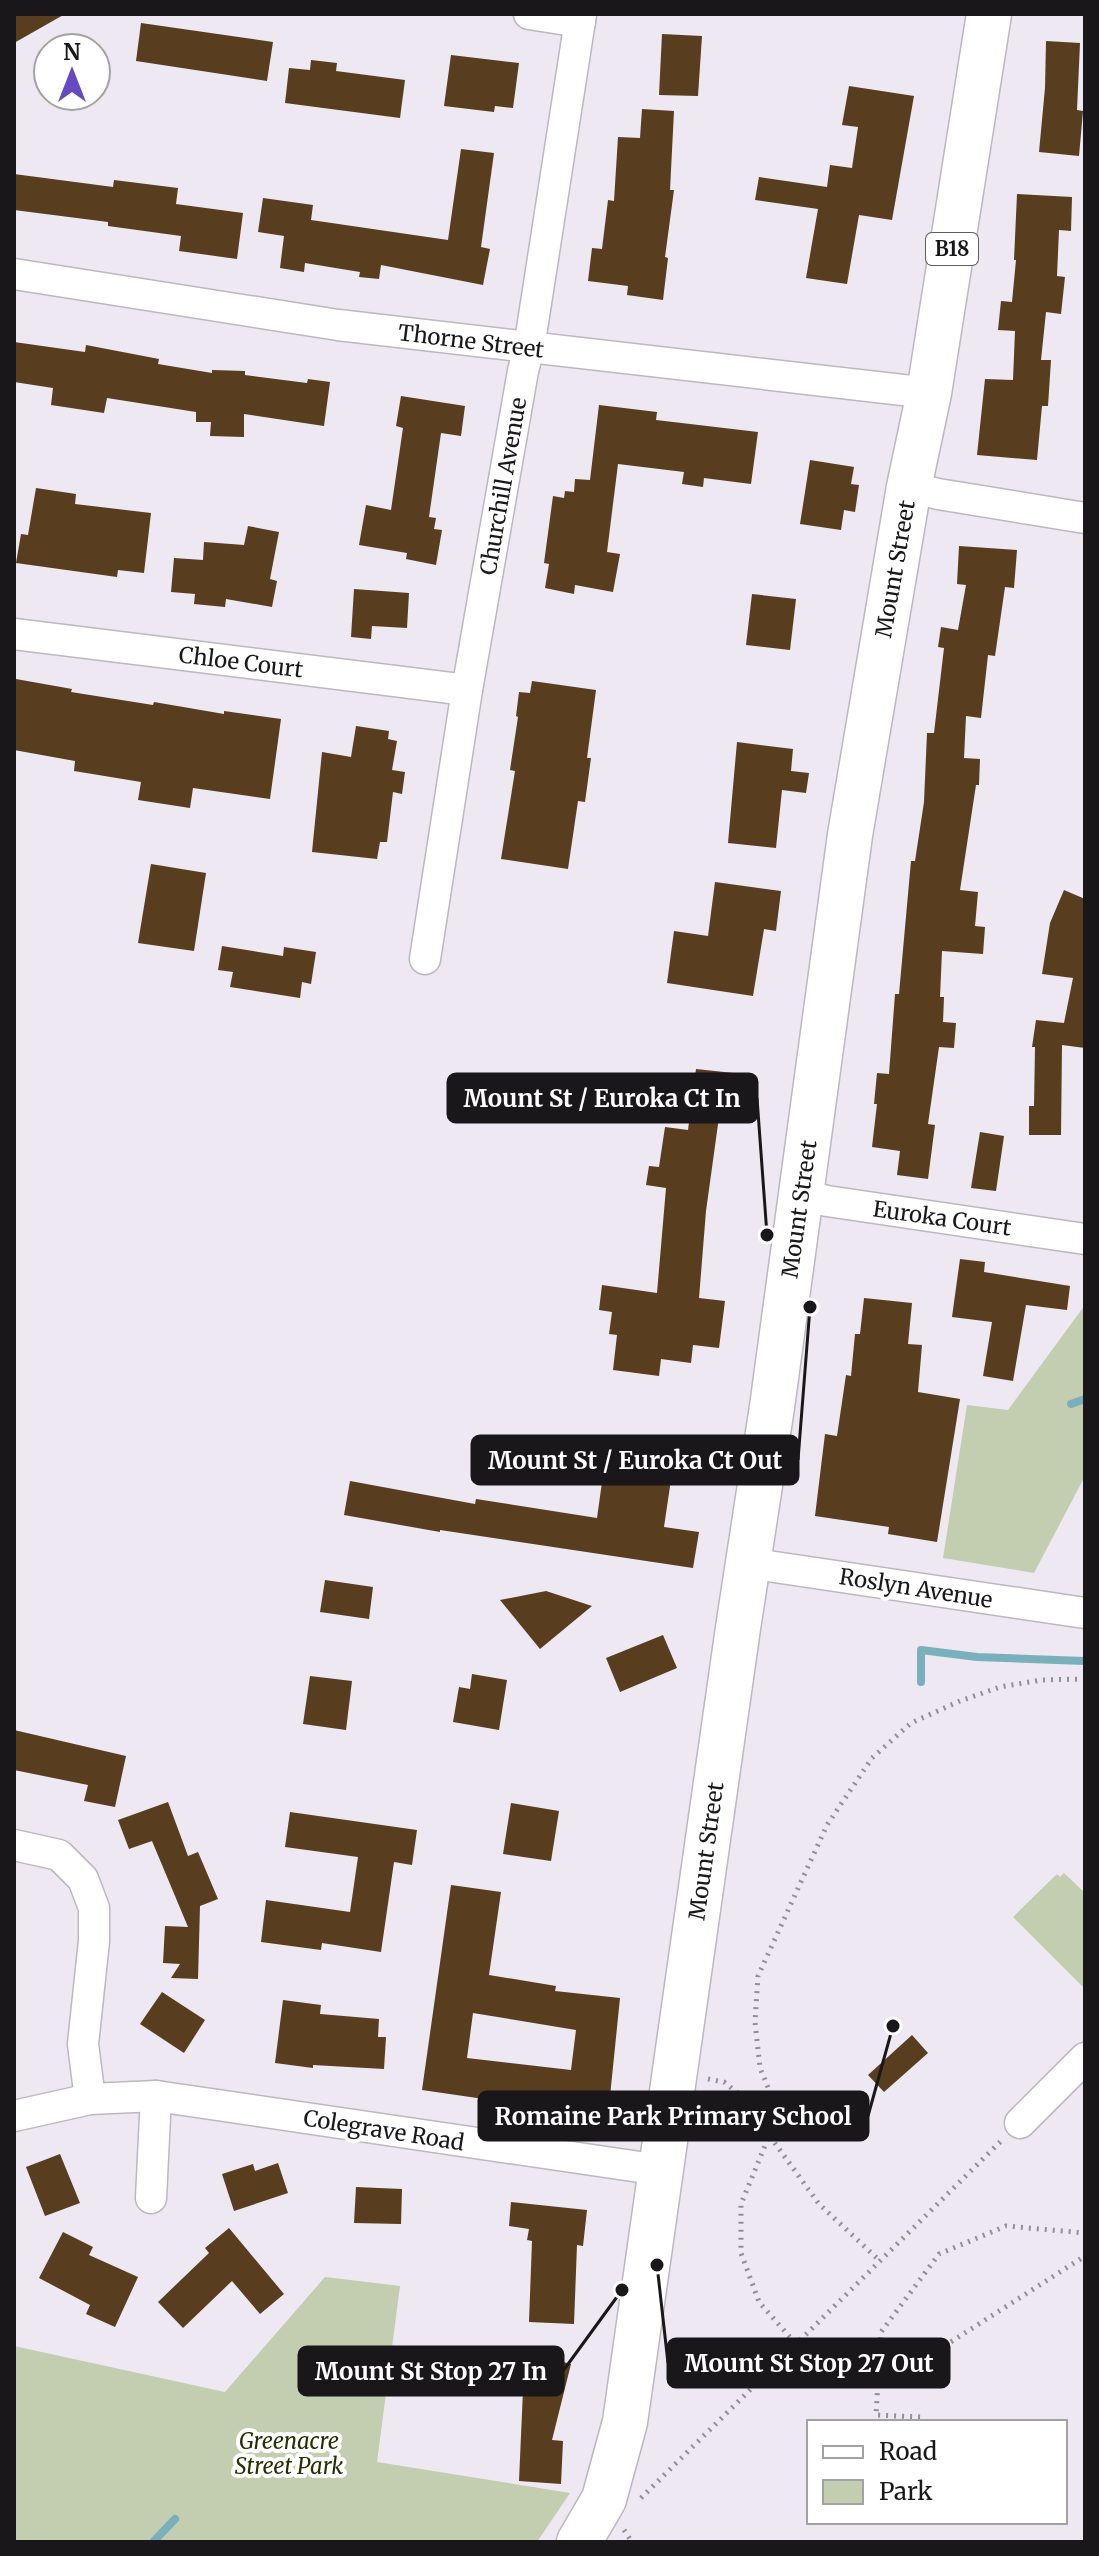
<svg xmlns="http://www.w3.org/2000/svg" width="1099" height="2556" font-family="Merriweather,serif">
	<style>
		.green { fill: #c3cdaf }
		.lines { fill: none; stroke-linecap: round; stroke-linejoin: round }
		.stream { stroke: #7ab0bb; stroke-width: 8 }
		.building { fill: #583d1e; fill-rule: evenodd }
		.minor-casing { stroke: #bcb7c0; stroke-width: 33 }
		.highway-casing { stroke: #bcb7c0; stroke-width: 47 }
		.path { stroke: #938f96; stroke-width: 5; stroke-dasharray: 2 6; stroke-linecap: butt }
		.minor { stroke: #fff; stroke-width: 30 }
		.highway { stroke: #fff; stroke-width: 44 }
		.labels { text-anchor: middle; stroke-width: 8; stroke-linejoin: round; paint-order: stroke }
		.shield { fill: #fff; stroke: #5e5d5f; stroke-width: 2 }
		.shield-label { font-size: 20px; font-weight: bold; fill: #19171a }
		.street-label { font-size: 22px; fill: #19171a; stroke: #fff }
		.park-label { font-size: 22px; font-style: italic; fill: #263000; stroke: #fff }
		.leader { fill: none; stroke: #19171a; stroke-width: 3 }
		.callout-dot { fill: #19171a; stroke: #fff; stroke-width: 3 }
		.callout { fill: #19171a; stroke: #19171a; stroke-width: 3 }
		.callout-label { font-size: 24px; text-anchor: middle; font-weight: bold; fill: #fff }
	</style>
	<rect width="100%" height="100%" fill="#ede8f1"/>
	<!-- green -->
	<g class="green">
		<polygon points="1085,1305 1085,1476 1034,1573 943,1558 967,1405 1008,1410"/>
		<polygon points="1064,1873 1085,1893 1085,1989 1013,1917 1057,1874 1060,1877"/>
		<polygon points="325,2277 400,2286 377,2462 570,2493 537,2542 14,2542 14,2346 225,2392"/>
	</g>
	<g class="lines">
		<!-- stream -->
		<g class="stream">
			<polyline points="1071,1404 1085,1399"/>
			<polyline points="921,1682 921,1650 977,1657 1085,1661"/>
			<polyline points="153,2542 175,2519"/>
		</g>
	</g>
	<!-- building -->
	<g class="building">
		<polygon points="14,14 65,14 14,43"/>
		<polygon points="141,23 273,42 267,81 136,61"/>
		<polygon points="662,34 702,36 698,96 659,95"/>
		<polygon points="1046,41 1080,43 1077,110 1083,111 1079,156 1039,152 1045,88"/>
		<polygon points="451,55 519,63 513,108 495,106 494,112 444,106"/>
		<polygon points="311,60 337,63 336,71 405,80 400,118 285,103 289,68 310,70"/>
		<polygon points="849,86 914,96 892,220 859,215 847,284 806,278 818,209 755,200 759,177 827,187 830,165 852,168 858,127 842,125"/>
		<polygon points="642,109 674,111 670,190 674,190 665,257 668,258 663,300 627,295 628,286 588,281 592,248 602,249 608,200 614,201 618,137 640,138"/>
		<polygon points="461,149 494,153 481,247 490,249 483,285 381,265 379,279 359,277 360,272 305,263 304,272 280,268 284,236 258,232 263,198 313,205 311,220 448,240"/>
		<polygon points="14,174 113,187 114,180 178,188 176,204 243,213 237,259 179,251 181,236 108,226 108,222 14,210"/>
		<polygon points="1017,194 1072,197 1071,231 1059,230 1057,276 1065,277 1061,314 1046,312 1041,360 1051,360 1048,406 1042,406 1037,460 977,455 985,379 1013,380 1015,331 998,330 1001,301 1012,302 1016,260 1014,260"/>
		<polygon points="14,342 85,352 86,345 159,359 158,364 212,373 212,370 245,371 245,375 307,383 308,379 330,382 324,426 244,414 244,437 210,436 211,422 196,422 196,412 107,398 104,413 51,405 53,388 14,382"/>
		<polygon points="401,396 465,406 461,436 441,433 429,517 436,518 434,529 442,530 436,565 406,559 407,553 359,545 366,505 391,510 403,428 396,426"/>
		<polygon points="599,405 657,412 656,420 758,432 751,484 704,478 703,487 682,484 684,472 618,464 607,552 620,554 613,592 575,585 574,594 545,588 549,564 544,563 553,496 564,498 565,491 574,492 575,479 590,480"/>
		<polygon points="810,460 854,467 851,484 859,485 855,512 844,510 841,530 800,524"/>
		<polygon points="36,488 76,494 75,504 151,513 144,573 118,570 117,577 16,563 21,534 28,535"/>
		<polygon points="248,526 279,532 270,579 277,581 272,607 226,599 225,607 194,604 195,594 171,592 174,558 203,560 204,542 244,545"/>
		<polygon points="959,546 1017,550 1014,588 1005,587 995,656 988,655 981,718 966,716 964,758 980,759 979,785 976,785 960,890 978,892 975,926 985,927 983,954 942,951 940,997 944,997 943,1022 956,1023 954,1048 939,1047 928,1124 935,1125 928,1179 897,1175 900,1151 872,1147 877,1104 874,1104 877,1073 889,1074 895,994 899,994 911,861 915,861 924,802 927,733 934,733 944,648 938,647 941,627 958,630 966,585 957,584"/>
		<polygon points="354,589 409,593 407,628 372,626 371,639 351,637"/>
		<polygon points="752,594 796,599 790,650 746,645"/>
		<polygon points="16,679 72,689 71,692 153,705 154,702 224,714 224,711 281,719 270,799 193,788 190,808 138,800 141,782 74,771 75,761 14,750"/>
		<polygon points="532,681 596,690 587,758 591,758 585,802 578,801 568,869 501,859 515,771 510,770 518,717 516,716 519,692 530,693"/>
		<polygon points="356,726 389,731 388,739 397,741 392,770 405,772 402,794 393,792 387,842 380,842 377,859 312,852 322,752 351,757"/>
		<polygon points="737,742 793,749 791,771 809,773 806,793 782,790 776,848 728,843"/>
		<polygon points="151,864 206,873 194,951 138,943"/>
		<polygon points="715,882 781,891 776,931 764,929 753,996 667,983 674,931 708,936"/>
		<polygon points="1064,890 1085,899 1085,1048 1062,1045 1061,1135 1029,1135 1029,1106 1034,1106 1035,1047 1032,1047 1036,1020 1064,1023 1073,978 1042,974 1050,923"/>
		<polygon points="222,946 283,956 284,947 316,952 311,984 302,982 300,998 230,987 233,972 218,970"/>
		<polygon points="696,1069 743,1074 737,1119 719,1117 706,1211 699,1298 725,1301 719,1348 693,1345 691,1363 661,1359 659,1376 613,1370 617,1335 609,1334 612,1312 599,1310 602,1285 657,1293 666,1188 646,1185 649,1166 659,1167 665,1127 688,1130"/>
		<polygon points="980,1132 1004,1136 996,1191 971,1188"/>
		<polygon points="960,1259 985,1262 984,1272 1070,1286 1067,1310 1026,1305 1013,1381 983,1376 992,1322 952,1317"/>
		<polygon points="864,1298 912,1303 908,1344 922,1345 918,1392 960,1399 937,1542 888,1534 889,1527 815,1516 825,1434 837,1436 846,1375 851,1376 855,1334 860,1334"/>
		<polygon points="628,1459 673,1466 664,1527 699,1532 693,1568 440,1530 440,1532 344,1515 350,1481 475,1504 476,1499 597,1518 603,1475 625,1478"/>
		<polygon points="325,1580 373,1587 369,1619 320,1612"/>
		<polygon points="546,1591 592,1606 540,1649 500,1600"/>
		<polygon points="663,1635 677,1668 620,1692 606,1658"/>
		<polygon points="472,1674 507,1680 499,1730 453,1722 459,1687 470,1689"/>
		<polygon points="310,1676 352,1681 346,1730 303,1724"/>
		<polygon points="14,1730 126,1756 115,1807 84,1801 88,1785 14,1770"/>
		<polygon points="168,1802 188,1856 198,1852 218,1899 200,1906 198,1979 171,1978 180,1964 163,1963 165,1926 188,1927 152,1841 129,1849 118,1820"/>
		<polygon points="511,1803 559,1811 551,1861 503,1854"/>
		<polygon points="290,1812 417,1830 412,1865 394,1862 381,1952 322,1943 321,1950 261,1942 266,1900 350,1912 358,1857 285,1847"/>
		<path d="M451,1885L501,1892L489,1975L556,1986L555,1991L620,1998L608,2116L483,2102L484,2099L422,2090ZM473,2013L576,2030L571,2070L467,2058Z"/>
		<polygon points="162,1992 205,2020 184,2053 140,2024"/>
		<polygon points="283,2000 321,2005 320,2014 379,2019 378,2037 386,2037 384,2069 313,2065 313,2068 275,2063"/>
		<polygon points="912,2035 928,2053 884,2092 868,2075"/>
		<polygon points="60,2154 80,2203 45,2216 26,2167"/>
		<polygon points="278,2163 288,2193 234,2211 222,2174 253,2164 255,2171"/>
		<polygon points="356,2187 402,2189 401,2224 354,2223"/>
		<polygon points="511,2202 587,2210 583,2246 577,2245 574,2324 529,2322 532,2241 527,2240 529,2229 509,2226"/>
		<polygon points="229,2228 284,2294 260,2314 232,2281 183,2328 158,2302 209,2253 205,2248"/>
		<polygon points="63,2232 93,2247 89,2255 138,2277 115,2327 86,2314 90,2305 39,2278"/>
		<polygon points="510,2348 571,2364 552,2440 563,2441 561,2484 519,2481 523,2390 501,2385"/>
	</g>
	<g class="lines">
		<defs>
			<g id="minor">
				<polyline points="529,14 580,22"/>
				<polyline points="14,274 338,325 929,393"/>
				<polyline points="909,487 938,494 1085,518"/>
				<polyline points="14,634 467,690"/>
				<polyline points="425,959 467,690 523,371 529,348 581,14"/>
				<polyline points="800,1194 827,1201 1085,1239"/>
				<polyline points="748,1563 1085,1613"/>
				<polyline points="14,1845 59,1855 83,1879 94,1908 94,1941 83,2044 90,2099"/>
				<polyline points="14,2116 90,2099 156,2096 660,2170"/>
				<polyline points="1020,2123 1085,2058"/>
				<polyline points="151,2198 156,2096"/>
			</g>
			<polyline id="highway" points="579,2542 604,2499 625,2422 738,1628 772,1407 850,835 909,487 929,393 989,14"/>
		</defs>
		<!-- minor casing -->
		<use href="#minor" class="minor-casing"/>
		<!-- highway casing -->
		<use href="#highway" class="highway-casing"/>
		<!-- path -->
		<g class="path">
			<polyline points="1085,1679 1041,1680 1000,1687 960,1701 911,1723 872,1758 827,1825 758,1976 755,2022 760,2068 775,2104 769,2136 741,2204 741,2253 759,2302 796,2344 837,2363 878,2367 932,2354 1085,2256"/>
			<polyline points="708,2079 724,2082 740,2095 819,2204 880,2261"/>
			<polyline points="926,2422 921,2417 876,2415 881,2332 939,2254 1006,2226 1085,2233"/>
			<polyline points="641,2498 1003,2139"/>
			<polyline points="624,2530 632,2542"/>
		</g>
		<!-- minor -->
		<use href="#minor" class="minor"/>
		<!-- highway -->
		<use href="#highway" class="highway"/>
	</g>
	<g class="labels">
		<!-- shield labels -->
		<rect class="shield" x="926" y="233" width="52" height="32" rx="6"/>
		<g class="shield-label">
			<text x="952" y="256">B18</text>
		</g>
		<!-- street labels -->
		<g class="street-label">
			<text transform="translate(471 341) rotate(7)" y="8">Thorne Street</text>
			<text transform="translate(503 486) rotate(-80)" y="8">Churchill Avenue</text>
			<text transform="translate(895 569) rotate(-80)" y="8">Mount Street</text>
			<text transform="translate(241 662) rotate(7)" y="8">Chloe Court</text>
			<text transform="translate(799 1209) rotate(-82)" y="8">Mount Street</text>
			<text transform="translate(942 1218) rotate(8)" y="8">Euroka Court</text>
			<text transform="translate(916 1588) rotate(9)" y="8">Roslyn Avenue</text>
			<text transform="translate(706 1851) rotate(-82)" y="8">Mount Street</text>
			<text transform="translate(384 2130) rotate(9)" y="8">Colegrave Road</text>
		</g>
		<!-- park labels -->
		<g class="park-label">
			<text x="289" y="2449">Greenacre<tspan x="289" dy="25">Street Park</tspan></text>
		</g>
	</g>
	<!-- callouts -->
	<path class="leader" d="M767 1235L757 1098M810 1307L798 1460M893 2026L868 2116M657 2265L668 2363M622 2290L563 2371"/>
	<g class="callout-dot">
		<circle cx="767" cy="1235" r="8"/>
		<circle cx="810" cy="1307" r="8"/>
		<circle cx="893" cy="2026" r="8"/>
		<circle cx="657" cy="2265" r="8"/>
		<circle cx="622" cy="2290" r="8"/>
	</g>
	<g class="callout">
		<rect x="448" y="1074" width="309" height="48" rx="8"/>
		<rect x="472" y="1436" width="326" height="48" rx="8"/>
		<rect x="479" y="2092" width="389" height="48" rx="8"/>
		<rect x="668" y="2339" width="281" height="48" rx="8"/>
		<rect x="299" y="2347" width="264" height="48" rx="8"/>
	</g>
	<g class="callout-label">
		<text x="602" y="1107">Mount St / Euroka Ct In</text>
		<text x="635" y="1469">Mount St / Euroka Ct Out</text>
		<text x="673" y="2125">Romaine Park Primary School</text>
		<text x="809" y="2372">Mount St Stop 27 Out</text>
		<text x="431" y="2380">Mount St Stop 27 In</text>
	</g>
	<!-- border -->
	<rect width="1099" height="2556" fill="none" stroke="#19171a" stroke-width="32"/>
	<!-- legend -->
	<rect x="807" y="2420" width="260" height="104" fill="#ffffff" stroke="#a3a2a3" stroke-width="2"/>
	<rect x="823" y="2446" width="40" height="12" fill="#ffffff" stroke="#a3a2a3" stroke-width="2"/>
	<text x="879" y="2460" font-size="24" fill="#19171a">Road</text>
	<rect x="823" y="2480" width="40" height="24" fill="#c3cdaf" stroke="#a3a2a3" stroke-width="2"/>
	<text x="879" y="2500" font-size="24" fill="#19171a">Park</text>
	<!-- north arrow -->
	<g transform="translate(72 72)"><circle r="38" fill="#ffffff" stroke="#a3a2a3" stroke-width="2"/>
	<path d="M0-6L14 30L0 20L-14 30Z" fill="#654ac3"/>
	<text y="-12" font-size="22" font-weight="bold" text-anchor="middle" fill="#19171a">N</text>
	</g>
</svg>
